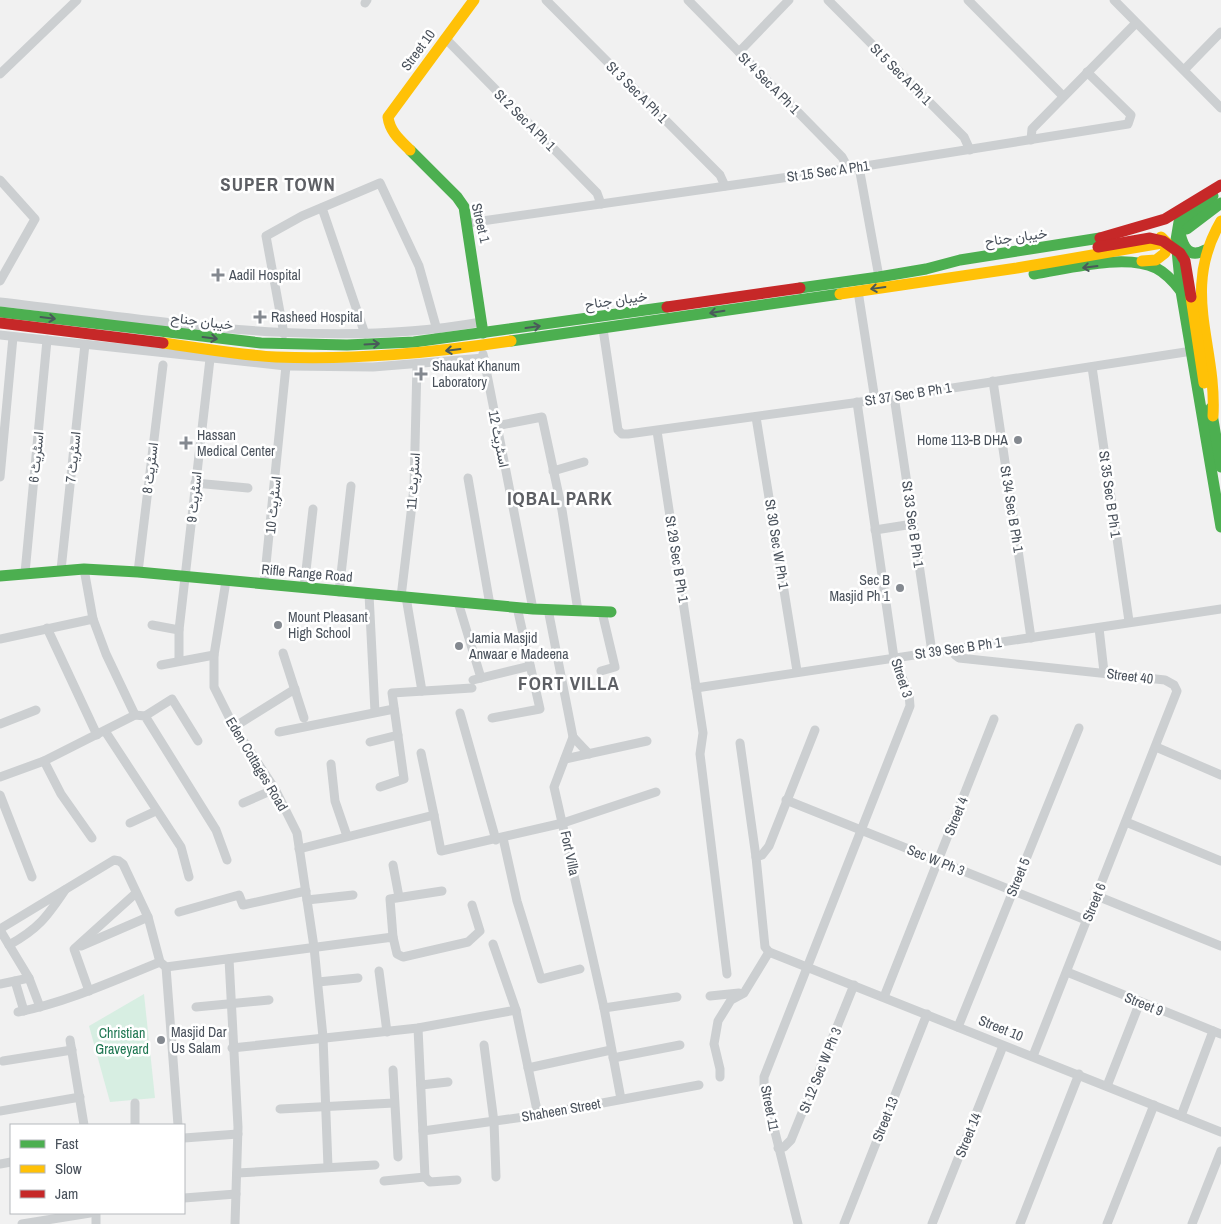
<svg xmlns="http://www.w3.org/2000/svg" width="1221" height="1224" font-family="'Archivo Narrow',Vazirmatn,sans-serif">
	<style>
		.green { fill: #d7eee2 }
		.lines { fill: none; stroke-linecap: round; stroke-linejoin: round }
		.street { stroke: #cccfd1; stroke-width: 9 }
		.fast { stroke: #4caf50; stroke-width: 11 }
		.slow { stroke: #ffc107; stroke-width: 11 }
		.jam { stroke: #c62828; stroke-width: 11 }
		.slow-bridge { stroke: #ffc107; stroke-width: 11 }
		.jam-bridge { stroke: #c62828; stroke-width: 11 }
		.oneway { stroke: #495a5a }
		.poi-dot { fill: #848990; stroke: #fff; stroke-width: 2 }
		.labels { text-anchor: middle; stroke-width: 5; stroke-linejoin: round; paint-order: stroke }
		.street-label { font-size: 14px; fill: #49515b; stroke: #fff }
		.poi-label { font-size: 14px; fill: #49515b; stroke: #fff; text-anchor: start }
		.park-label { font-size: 14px; fill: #1f7752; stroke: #fff }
		.district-label { font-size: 19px; font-weight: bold; letter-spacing: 1px; fill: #5d5f64; stroke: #fff }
	</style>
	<rect width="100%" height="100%" fill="#f1f1f1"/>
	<!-- green -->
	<polygon class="green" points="144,994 155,1098 110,1102 89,1026"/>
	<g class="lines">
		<!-- street -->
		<g class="street">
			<polyline points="546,0 720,175 725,186"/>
			<polyline points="688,0 842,157 848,168"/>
			<polyline points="828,0 964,137 970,150"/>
			<polyline points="968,0 1063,96"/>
			<polyline points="1114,0 1221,108"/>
			<polyline points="365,3 367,0"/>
			<polyline points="445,38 597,193 601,204"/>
			<polyline points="739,52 789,0"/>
			<polyline points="1184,70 1221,32"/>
			<polyline points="0,74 77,0"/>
			<polyline points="1031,140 1032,129 1136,23"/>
			<polyline points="859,167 879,277"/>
			<polyline points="0,180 35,219 0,281"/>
			<polyline points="322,208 365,334"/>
			<polyline points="468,223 859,167 1128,124 1131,115 1087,72"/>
			<polyline points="858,291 875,400"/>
			<path d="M0,302C159,320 321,351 481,322"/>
			<polyline points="603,329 618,430 622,434 628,434 875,400 1192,351"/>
			<polyline points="284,334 266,236 302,216 380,183 419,266 437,330"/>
			<polyline points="0,335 286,366 373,367 484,358"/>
			<polyline points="483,354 533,609"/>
			<polyline points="1092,367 1129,621"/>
			<polyline points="993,381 1031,638"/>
			<polyline points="894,396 932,652"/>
			<polyline points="756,417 797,671"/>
			<polyline points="496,426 542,417 562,510 578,611"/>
			<polyline points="657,431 703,733 700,754 727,974"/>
			<polyline points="553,471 584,462"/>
			<polyline points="0,477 13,337"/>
			<polyline points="468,478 490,605"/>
			<polyline points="195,483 248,488"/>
			<polyline points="875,530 913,524"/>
			<polyline points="84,569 93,619 106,654 135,715"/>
			<polyline points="61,570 85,344"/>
			<polyline points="138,572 163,365"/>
			<polyline points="25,573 47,340"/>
			<polyline points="226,581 214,655 214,687 234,727 275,789 297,833 314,947 323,1037 328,1167"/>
			<polyline points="264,584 286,366"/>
			<polyline points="304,588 313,509"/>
			<polyline points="339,592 351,486"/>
			<polyline points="369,594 375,712"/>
			<polyline points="401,597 414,488 417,364"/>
			<polyline points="406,597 422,691"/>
			<polyline points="458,602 481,678"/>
			<polyline points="548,609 573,737 554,787 604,1008 621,1099"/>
			<polyline points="152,625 179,630"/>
			<polyline points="47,628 97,735"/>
			<polyline points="1099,628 1104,672"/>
			<polyline points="0,639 93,619"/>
			<polyline points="953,648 955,655 959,658 1165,680 1174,685 1177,691 1033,1056"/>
			<polyline points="283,653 304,718"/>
			<polyline points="179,661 179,630 210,359"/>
			<polyline points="161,665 214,655"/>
			<polyline points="601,671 615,667 602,612"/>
			<polyline points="473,680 530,666"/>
			<polyline points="696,688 1221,609"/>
			<polyline points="460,713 496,840"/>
			<polyline points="145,716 172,699 198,741"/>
			<polyline points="492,718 540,709 517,607"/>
			<polyline points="0,724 36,710"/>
			<polyline points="234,727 295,689"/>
			<polyline points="105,731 181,847 189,877"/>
			<polyline points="279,732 394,709"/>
			<polyline points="573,737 589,754"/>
			<polyline points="370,742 398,735"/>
			<polyline points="740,743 756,857 765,947 769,952"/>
			<polyline points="1156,747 1221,775"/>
			<polyline points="421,753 434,815"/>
			<polyline points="565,759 647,741"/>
			<polyline points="44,761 61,794 92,838"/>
			<polyline points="331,764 335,801 347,836"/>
			<polyline points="0,777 44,761 135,715 145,716 216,830 227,860"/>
			<polyline points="380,787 404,779 392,693 472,688"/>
			<polyline points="0,795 32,877"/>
			<polyline points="786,800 1086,920"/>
			<polyline points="243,803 275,789"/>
			<polyline points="1126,822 1221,861"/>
			<polyline points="130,823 156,811"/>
			<polyline points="503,838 517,901 541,979 580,969"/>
			<polyline points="299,849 434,815 441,851 563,823 656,792"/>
			<polyline points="756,857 762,855 769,846 815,730"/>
			<polyline points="393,865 399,897"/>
			<polyline points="1097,896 1221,946"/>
			<polyline points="307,900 353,895"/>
			<polyline points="179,912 239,895 243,905 306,891"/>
			<polyline points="0,929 114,860 119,861 123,864 148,917 160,962 166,967 393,937 397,954 403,957 468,942 480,931 472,905"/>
			<polyline points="0,930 29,978 40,1007"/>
			<polyline points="393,937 390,899 442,891"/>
			<polyline points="493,944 516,1010 538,1115"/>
			<path d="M9,945C38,929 47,917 65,890"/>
			<polyline points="81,946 148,917"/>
			<polyline points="769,952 1221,1132"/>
			<polyline points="229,959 238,1127 235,1224"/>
			<polyline points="166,967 178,1125"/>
			<polyline points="379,971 387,1032"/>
			<polyline points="1067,972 1221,1034"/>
			<polyline points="15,981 24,1011"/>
			<polyline points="318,982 358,978"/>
			<polyline points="0,984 29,978"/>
			<polyline points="89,991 74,949 136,893"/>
			<polyline points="710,996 739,993"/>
			<polyline points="884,997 994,719"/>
			<polyline points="196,1007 269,1000"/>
			<polyline points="604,1008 677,997"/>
			<path d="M18,1012C67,1002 113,981 160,962"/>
			<polyline points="958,1027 1079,728"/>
			<polyline points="70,1040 84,1125"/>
			<polyline points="484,1045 494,1122 496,1177"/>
			<polyline points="232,1048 418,1028 516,1010"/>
			<polyline points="613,1058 680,1045"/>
			<polyline points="3,1061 72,1050"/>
			<polyline points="528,1068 611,1050"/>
			<polyline points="393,1070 398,1157"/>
			<polyline points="720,1077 720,1069 714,1044 718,1021 731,1000 744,993 769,952"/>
			<polyline points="421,1085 448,1082"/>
			<polyline points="1107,1086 1140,1002"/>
			<polyline points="135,1103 135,1125"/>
			<polyline points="280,1109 394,1103"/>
			<polyline points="0,1111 80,1097"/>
			<polyline points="1181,1116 1213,1031"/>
			<polyline points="423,1131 538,1115 699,1085"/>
			<polyline points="184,1138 238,1134"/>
			<polyline points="778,1148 784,1147 791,1140 854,985"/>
			<polyline points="0,1164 11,1162"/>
			<polyline points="237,1173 375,1165"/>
			<polyline points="425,1177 430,1182 457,1180"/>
			<polyline points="384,1181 425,1177 418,1028"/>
			<polyline points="184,1198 236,1194"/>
			<polyline points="22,1224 90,1213"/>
			<polyline points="96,1224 96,1213"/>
			<polyline points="798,1224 764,1088 764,1077 910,706 909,694 894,658 857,402"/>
			<polyline points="844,1224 927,1014"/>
			<polyline points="932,1224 1003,1046"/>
			<polyline points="1020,1224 1079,1074"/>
			<polyline points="1107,1224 1154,1105"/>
			<polyline points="1192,1224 1221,1151"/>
		</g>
		<!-- fast -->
		<g class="fast">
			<polyline points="410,150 457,197 464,207 483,333"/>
			<polyline points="1213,196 1195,213 1179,222 1176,240 1181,291 1221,527"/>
			<polyline points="1187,229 1221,203"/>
			<path d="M1180,233C1183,247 1189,259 1205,250"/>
			<path d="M1034,274C1067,269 1125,253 1156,268C1166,273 1174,282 1181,291"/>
			<polyline points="800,288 879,277 926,269 960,260 1100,238"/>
			<polyline points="0,312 261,343 347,345 414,342 667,307"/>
			<polyline points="511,341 840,294"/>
			<polyline points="1211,408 1221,467"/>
			<polyline points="0,576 84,569 138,572 533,609 611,612"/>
		</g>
		<!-- slow -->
		<g class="slow">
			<path d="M410,150C400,140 390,132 388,117L474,0"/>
			<polyline points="1142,261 1156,260 1165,253 1167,243 1161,237"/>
			<polyline points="840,294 1017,268 1162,243"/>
			<path d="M163,343C201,348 239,355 276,357C357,360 431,353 511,341"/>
			<path d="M1213,416C1217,344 1180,291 1221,221"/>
		</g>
		<!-- jam -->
		<g class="jam">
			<polyline points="1100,238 1165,219 1221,185"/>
			<polyline points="667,307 800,288"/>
			<polyline points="0,323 163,343"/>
		</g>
		<!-- slow-bridge -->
		<polyline class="slow-bridge" points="1191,297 1204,383"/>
		<!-- jam-bridge -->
		<polyline class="jam-bridge" points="1098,247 1150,238 1163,241 1180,253 1185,261 1191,297"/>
	</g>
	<!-- one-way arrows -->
	<defs><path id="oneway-shaft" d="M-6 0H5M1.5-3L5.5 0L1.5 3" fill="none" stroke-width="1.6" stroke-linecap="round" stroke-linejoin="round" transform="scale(1.25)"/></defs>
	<g class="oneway">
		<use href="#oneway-shaft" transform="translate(1090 267) rotate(173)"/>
		<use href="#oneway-shaft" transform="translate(878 288) rotate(172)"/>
		<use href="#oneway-shaft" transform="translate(717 312) rotate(171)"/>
		<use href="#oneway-shaft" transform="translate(48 318) rotate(7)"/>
		<use href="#oneway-shaft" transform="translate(533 327) rotate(-8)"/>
		<use href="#oneway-shaft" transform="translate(210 338) rotate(7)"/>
		<use href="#oneway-shaft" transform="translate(372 344) rotate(-3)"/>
		<use href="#oneway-shaft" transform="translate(453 350) rotate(173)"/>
	</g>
	<!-- markers -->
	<g class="poi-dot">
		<path d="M215.5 267.5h5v5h5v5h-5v5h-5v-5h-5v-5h5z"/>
		<path d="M257.5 309.5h5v5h5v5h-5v5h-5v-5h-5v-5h5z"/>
		<path d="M418.5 366.5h5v5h5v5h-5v5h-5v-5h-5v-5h5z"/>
		<circle cx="1018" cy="440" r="5"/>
		<path d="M183.5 435.5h5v5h5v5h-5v5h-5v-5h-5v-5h5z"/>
		<circle cx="900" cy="588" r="5"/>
		<circle cx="278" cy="625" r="5"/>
		<circle cx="459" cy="646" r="5"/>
		<circle cx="161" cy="1040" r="5"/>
	</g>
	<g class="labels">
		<!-- street labels -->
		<g class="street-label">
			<text transform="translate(418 50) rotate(-54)" y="5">Street 10</text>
			<text transform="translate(901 74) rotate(45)" y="5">St 5 Sec A Ph 1</text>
			<text transform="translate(769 83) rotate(45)" y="5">St 4 Sec A Ph 1</text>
			<text transform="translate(637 92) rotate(45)" y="5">St 3 Sec A Ph 1</text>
			<text transform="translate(525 120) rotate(45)" y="5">St 2 Sec A Ph 1</text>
			<text transform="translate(828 171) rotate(-8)" y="5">St 15 Sec A Ph1</text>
			<text transform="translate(481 223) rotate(77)" y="5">Street 1</text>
			<text transform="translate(1016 237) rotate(-8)" y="5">خیبان جناح</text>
			<text transform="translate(616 300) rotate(-8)" y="5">خیبان جناح</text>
			<text transform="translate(202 321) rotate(7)" y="5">خیبان جناح</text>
			<text transform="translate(908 394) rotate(-9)" y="5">St 37 Sec B Ph 1</text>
			<text transform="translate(499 439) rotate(79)" y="5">اسٹریٹ 12</text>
			<text transform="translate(36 457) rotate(-84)" y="5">اسٹریٹ 6</text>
			<text transform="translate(73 457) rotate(-84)" y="5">اسٹریٹ 7</text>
			<text transform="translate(150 468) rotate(-83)" y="5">اسٹریٹ 8</text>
			<text transform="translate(413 481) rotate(-86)" y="5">اسٹریٹ 11</text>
			<text transform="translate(1110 494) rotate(82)" y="5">St 35 Sec B Ph 1</text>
			<text transform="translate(194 497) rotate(-84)" y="5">اسٹریٹ 9</text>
			<text transform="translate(273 505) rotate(-84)" y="5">اسٹریٹ 10</text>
			<text transform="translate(1012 509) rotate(81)" y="5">St 34 Sec B Ph 1</text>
			<text transform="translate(913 524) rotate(82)" y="5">St 33 Sec B Ph 1</text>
			<text transform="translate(777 544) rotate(81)" y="5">St 30 Sec W Ph 1</text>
			<text transform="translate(677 559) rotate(81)" y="5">St 29 Sec B Ph 1</text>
			<text transform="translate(307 573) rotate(5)" y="5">Rifle Range Road</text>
			<text transform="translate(958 648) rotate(-8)" y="5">St 39 Sec B Ph 1</text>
			<text transform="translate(1130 676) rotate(7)" y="5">Street 40</text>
			<text transform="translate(902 678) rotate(72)" y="5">Street 3</text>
			<text transform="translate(257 764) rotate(59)" y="5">Eden Cottages Road</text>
			<text transform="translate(956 816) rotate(-68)" y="5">Street 4</text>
			<text transform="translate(570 853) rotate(78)" y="5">Fort Villa</text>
			<text transform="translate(936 860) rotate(22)" y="5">Sec W Ph 3</text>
			<text transform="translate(1018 877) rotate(-68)" y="5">Street 5</text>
			<text transform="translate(1094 902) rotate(-68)" y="5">Street 6</text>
			<text transform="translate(1144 1004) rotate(22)" y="5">Street 9</text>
			<text transform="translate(1001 1028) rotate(22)" y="5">Street 10</text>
			<text transform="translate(820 1070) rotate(-68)" y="5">St 12 Sec W Ph 3</text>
			<text transform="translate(770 1108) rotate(79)" y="5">Street 11</text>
			<text transform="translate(561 1110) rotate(-10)" y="5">Shaheen Street</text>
			<text transform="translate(885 1119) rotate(-68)" y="5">Street 13</text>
			<text transform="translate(968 1135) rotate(-68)" y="5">Street 14</text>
		</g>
		<!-- poi labels -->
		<g class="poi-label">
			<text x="229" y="280">Aadil Hospital</text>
			<text x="271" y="322">Rasheed Hospital</text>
			<text x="432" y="371">Shaukat Khanum<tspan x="432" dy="16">Laboratory</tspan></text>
			<text x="197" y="440">Hassan<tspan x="197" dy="16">Medical Center</tspan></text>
			<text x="1008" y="445" text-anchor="end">Home 113-B DHA</text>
			<text x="890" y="585" text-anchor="end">Sec B<tspan x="890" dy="16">Masjid Ph 1</tspan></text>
			<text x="288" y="622">Mount Pleasant<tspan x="288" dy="16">High School</tspan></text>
			<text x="469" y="643">Jamia Masjid<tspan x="469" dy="16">Anwaar e Madeena</tspan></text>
			<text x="171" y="1037">Masjid Dar<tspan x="171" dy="16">Us Salam</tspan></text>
		</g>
		<!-- park labels -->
		<g class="park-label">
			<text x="122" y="1038">Christian<tspan x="122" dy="16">Graveyard</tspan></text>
		</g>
		<!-- district labels -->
		<g class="district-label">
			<text x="278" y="191">SUPER TOWN</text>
			<text x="560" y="505">IQBAL PARK</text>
			<text x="569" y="690">FORT VILLA</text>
		</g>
	</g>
	<!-- legend -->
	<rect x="10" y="1124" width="175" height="90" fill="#ffffff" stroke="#b6b9bd"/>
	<rect x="20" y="1140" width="25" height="8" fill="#4caf50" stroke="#b6b9bd"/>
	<text x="55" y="1149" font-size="15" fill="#49515b">Fast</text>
	<rect x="20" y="1165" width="25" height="8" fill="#ffc107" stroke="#b6b9bd"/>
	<text x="55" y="1174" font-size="15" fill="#49515b">Slow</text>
	<rect x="20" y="1190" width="25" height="8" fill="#c62828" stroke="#b6b9bd"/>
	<text x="55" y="1199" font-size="15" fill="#49515b">Jam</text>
</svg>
